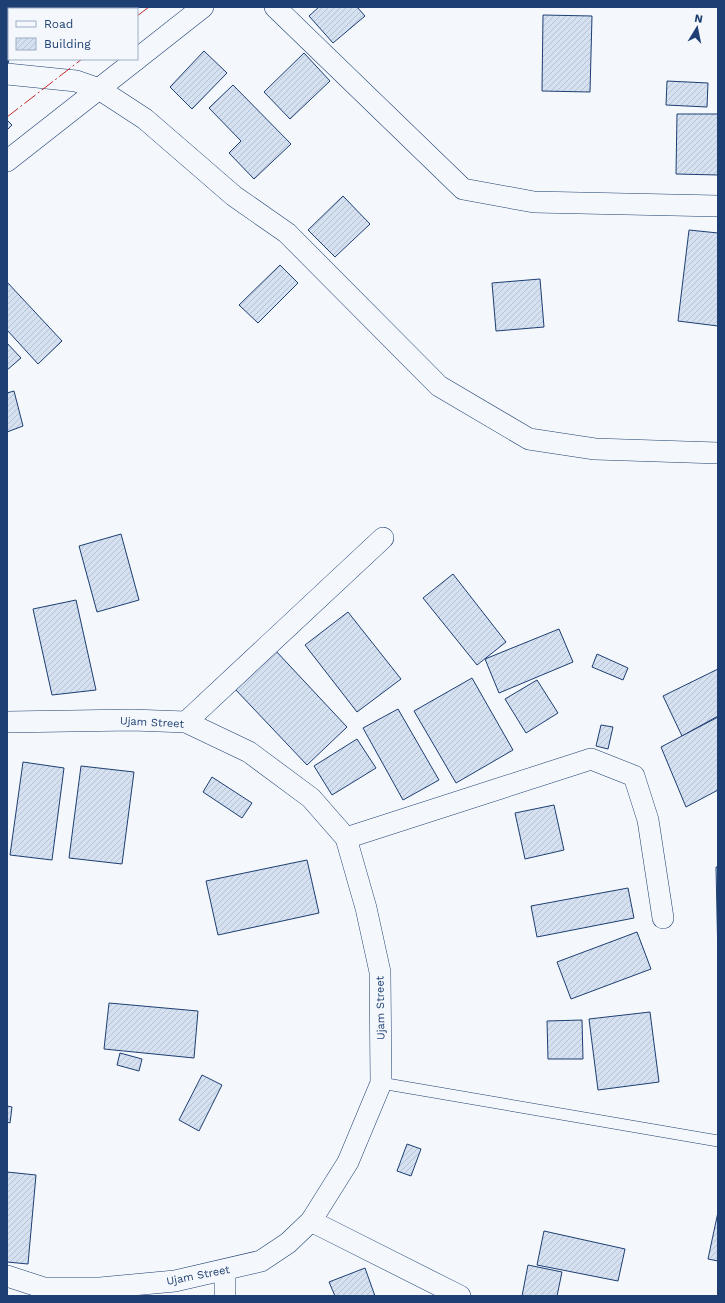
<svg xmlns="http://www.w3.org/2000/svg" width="725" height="1303" font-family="'Work Sans',sans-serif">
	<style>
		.building { fill: url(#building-hatch); stroke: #1d3f73 }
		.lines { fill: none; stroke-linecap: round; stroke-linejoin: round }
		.lane-casing { stroke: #1d3f73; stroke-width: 12 }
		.street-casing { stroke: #1d3f73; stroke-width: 22 }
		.lane { stroke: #f4f7fb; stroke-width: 11 }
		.street { stroke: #f4f7fb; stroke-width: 21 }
		.power { stroke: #c62828; stroke-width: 1; stroke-dasharray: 14 3 2 3; stroke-linecap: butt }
		.labels { text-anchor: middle; stroke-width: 3; stroke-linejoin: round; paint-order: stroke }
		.street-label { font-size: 11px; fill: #1d3f73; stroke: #f4f7fb }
	</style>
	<defs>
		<pattern id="building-hatch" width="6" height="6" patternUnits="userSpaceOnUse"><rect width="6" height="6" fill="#d5e0f0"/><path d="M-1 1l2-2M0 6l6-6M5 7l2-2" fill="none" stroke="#b6c1d1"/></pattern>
	</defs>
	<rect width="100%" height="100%" fill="#f4f7fb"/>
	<!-- building -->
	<g class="building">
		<polygon points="319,7 357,7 365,16 333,43 309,16"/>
		<polygon points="543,15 592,16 590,92 542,91"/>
		<polygon points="7,33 9,33 9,59 7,71"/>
		<polygon points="204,51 227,73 192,109 170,87"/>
		<polygon points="304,53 330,81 290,119 264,92"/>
		<polygon points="667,81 708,83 707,107 666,105"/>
		<polygon points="233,85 291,144 254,179 229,153 241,141 209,108"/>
		<polygon points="677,114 718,114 718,175 676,174"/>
		<polygon points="7,120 12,125 7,130"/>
		<polygon points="343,196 370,224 335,257 308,230"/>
		<polygon points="689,230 718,233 718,326 678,321"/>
		<polygon points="280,265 298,283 258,323 239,305"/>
		<polygon points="540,279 544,327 496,331 492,283"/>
		<polygon points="7,282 62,341 38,364 7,330"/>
		<polygon points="7,343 21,358 7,370"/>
		<polygon points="14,391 23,426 7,432 7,393"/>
		<polygon points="121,534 139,600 97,612 79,546"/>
		<polygon points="453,574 506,642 477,665 423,598"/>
		<polygon points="76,600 96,690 52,695 33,609"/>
		<polygon points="348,612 401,679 357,712 305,645"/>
		<polygon points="559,629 573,662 499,693 485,659"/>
		<polygon points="275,650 347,727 307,765 234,688"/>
		<polygon points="597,654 628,668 623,680 592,667"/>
		<polygon points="718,669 718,716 682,736 663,696"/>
		<polygon points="472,678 513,750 456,783 414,711"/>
		<polygon points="537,680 558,713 526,733 505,699"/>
		<polygon points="398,709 439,780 403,800 363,728"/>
		<polygon points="718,717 718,790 686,807 661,747"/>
		<polygon points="601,725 613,727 608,749 596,746"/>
		<polygon points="357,739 376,768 332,795 314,766"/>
		<polygon points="23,762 64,768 52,860 10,855"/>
		<polygon points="81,766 134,772 122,864 69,858"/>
		<polygon points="212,777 252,803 242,818 203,792"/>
		<polygon points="554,805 564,850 525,859 515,813"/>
		<polygon points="307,860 319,913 218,935 206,881"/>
		<polygon points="716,867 718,867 718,961"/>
		<polygon points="628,888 634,918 537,937 531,906"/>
		<polygon points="637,932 651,969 571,999 557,962"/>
		<polygon points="109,1003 198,1011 194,1058 104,1049"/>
		<polygon points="650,1012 659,1082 598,1090 589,1019"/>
		<polygon points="582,1020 583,1059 548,1059 547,1021"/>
		<polygon points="120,1053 142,1059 139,1071 117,1065"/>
		<polygon points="202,1075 222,1085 199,1131 179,1120"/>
		<polygon points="7,1106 12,1107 10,1123 7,1122"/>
		<polygon points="407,1144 421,1149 411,1176 397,1171"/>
		<polygon points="7,1172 36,1175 28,1264 7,1262"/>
		<polygon points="718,1212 718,1261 708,1259"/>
		<polygon points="544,1231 625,1249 618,1281 537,1265"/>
		<polygon points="528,1265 562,1272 557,1296 522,1296"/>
		<polygon points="365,1268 375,1296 335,1296 329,1282"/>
	</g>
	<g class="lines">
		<defs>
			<polyline id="lane" points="381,1083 718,1141"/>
			<g id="street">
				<polyline points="275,7 463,189 534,202 718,206"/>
				<polyline points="137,59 203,7"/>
				<polyline points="7,74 76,81 99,89 145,119 234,196 287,233 439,386 529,439 595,449 718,453"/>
				<polyline points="7,161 137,59"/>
				<polyline points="7,722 132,720 186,722 249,752 311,798 346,838 366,908 380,972 381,1083 348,1162 311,1221 288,1243 261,1261 175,1281 100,1288 44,1288 7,1276"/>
				<polyline points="186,722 383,538"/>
				<polyline points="346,838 591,759 634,776 648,820 663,918"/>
				<polyline points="311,1221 460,1296"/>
				<polyline points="225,1270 225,1296"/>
			</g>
		</defs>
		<!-- lane casing -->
		<use href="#lane" class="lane-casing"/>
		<!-- street casing -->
		<use href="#street" class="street-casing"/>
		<!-- lane -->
		<use href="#lane" class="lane"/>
		<!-- street -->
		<use href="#street" class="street"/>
		<!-- power -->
		<g class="power">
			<polyline points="137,16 149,7"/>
			<polyline points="7,117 82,59"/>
		</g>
	</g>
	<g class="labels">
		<!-- street labels -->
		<g class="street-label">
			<text transform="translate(152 722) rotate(3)" y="4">Ujam Street</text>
			<text transform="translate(380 1008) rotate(-91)" y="4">Ujam Street</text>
			<text transform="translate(198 1275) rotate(-11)" y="4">Ujam Street</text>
		</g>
	</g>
	<!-- border -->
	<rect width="725" height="1303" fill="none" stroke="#1d3f73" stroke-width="16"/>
	<!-- legend -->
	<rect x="8" y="8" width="130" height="52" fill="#f4f7fb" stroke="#9eadc5"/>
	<rect x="16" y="21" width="20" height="6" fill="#f4f7fb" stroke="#9eadc5"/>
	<text x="44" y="28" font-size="12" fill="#1d3f73">Road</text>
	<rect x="16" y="38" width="20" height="12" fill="url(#building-hatch)" stroke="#9eadc5"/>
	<text x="44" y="48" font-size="12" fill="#1d3f73">Building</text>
	<!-- north arrow -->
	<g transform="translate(697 28) rotate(10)" stroke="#f4f7fb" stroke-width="3" paint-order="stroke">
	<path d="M0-3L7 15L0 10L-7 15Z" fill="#1d3f73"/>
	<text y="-6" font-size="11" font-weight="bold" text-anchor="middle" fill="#1d3f73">N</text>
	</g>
</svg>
